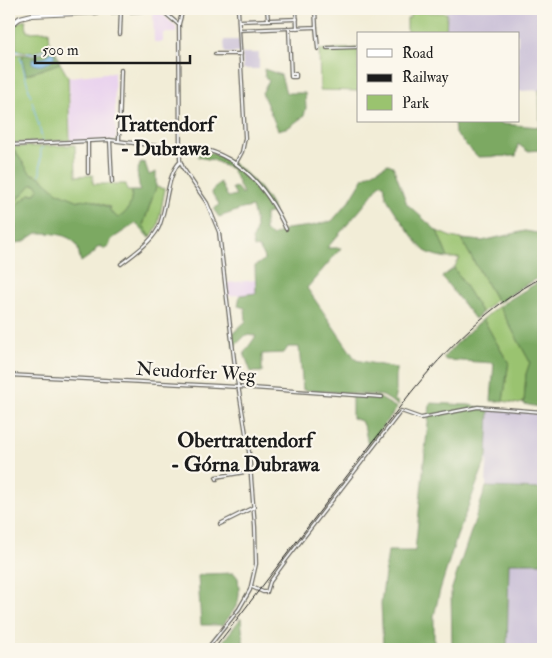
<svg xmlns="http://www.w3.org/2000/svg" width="552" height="658" font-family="'IM FELL Double Pica',serif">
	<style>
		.built { fill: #e9d2ee }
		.industrial { fill: #c9bfd7 }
		.green { fill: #9ac36f; stroke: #5b7046 }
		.forest { fill: #7ba962; stroke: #4c623f }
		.water { fill: #7bbcf0; stroke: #4c6c86 }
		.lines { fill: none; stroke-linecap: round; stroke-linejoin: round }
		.stream { stroke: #7bbcf0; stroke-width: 1 }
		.street-casing { stroke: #67655d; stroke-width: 4.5 }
		.secondary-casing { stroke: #67655d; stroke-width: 6 }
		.street { stroke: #fff; stroke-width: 2 }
		.secondary { stroke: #fff; stroke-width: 4 }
		.rail { stroke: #1c1c1c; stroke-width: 1 }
		.labels { text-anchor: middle; stroke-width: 4.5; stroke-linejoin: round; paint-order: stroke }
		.street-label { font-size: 19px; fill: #1c1c1c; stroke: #fbf7ec }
		.quarter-label { font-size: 21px; font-weight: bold; fill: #1c1c1c; stroke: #fbf7ec }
	</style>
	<rect width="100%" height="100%" fill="#fbf7ec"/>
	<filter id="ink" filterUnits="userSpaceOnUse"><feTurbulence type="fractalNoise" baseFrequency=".02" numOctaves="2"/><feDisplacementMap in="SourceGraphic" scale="10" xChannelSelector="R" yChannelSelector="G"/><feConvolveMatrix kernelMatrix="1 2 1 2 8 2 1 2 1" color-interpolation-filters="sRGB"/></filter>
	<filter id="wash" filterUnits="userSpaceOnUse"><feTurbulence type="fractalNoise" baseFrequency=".0096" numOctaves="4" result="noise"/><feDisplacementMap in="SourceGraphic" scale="20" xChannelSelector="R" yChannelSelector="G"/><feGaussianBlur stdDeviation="1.12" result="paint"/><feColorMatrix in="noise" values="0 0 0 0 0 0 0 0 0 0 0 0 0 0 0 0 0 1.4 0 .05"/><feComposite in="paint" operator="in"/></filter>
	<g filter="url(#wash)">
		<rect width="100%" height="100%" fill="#f2edd7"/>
		<!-- built -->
		<g class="built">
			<polygon points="153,11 159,11 176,27 176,33 163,33 163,42 154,42"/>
			<polygon points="114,72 116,140 71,141 69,77"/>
			<polygon points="256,280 256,293 227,296 226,283"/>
		</g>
		<!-- industrial -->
		<g class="industrial">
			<polygon points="447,9 543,9 542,90 518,91 518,34 446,34"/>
			<polygon points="224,40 239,40 240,53 225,53"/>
			<polygon points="242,53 259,53 259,69 243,69"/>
			<polygon points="489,409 543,413 543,489 486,487"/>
			<polygon points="509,563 543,563 543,649 507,649"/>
		</g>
		<!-- green -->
		<g class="green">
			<polygon points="410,10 415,10 415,12 447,13 446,34 407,34 407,18 410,18"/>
			<polygon points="26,20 27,32 49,31 50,45 33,53 16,50 16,23"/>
			<polygon points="9,40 13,54 23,54 22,59 27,75 60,63 68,77 70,140 9,143"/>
			<polygon points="358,48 358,91 320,90 319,50"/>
			<path d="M75,145L76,176L93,175V184H126L127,191H132C131,204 130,212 118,218L110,211V207L89,199L79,201L57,192L40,177L30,173L12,147Z"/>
			<polygon points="32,184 36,184 39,188 35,194 30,194 12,209 11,206"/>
			<polygon points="156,187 165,189 158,225 151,237 143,226"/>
			<polygon points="437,231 451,237 461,239 496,300 482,313 454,268 460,258 448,258"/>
			<polygon points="499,306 530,362 526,374 524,402 519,404 503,401 509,361 506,359 483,319"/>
		</g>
		<!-- forest -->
		<g class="forest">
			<polygon points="54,47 60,63 26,75 22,59 24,54 34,56"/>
			<polygon points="264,69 281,75 286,93 305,93 306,108 304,116 289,127 278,130 262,93 269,81 265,77"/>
			<polygon points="543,89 543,150 527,151 518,144 516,156 478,157 455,134 454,121 500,121 502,124 540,127 539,90"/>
			<path d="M9,146L12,147L30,173L40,177L57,192L79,201L89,199L110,208V211L118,218C130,211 131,204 132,191H140L137,172L141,162L145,163L149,175L156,172V187L143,225L151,237L149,238L136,223L112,239C108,245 112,247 103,249L101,246L97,247L94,253L81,262C79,257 79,251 77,246C70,233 49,233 37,233L23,242L15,243L16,230L12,209L30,194H35L39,188L36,184H32L11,206L9,204V177L10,176C11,166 9,157 9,146Z"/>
			<path d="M201,150C234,157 258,181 274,210V212L265,214V231L272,236L286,229L311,226L332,221L350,200L364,177L388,164L393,166L407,204L437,231L448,258C440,257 432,255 425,251C420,248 388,203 386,196C385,193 385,188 384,185L381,183L361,209L327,248H341L307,288L356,360L396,368V392L394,400L398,402L399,406L383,396L377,395L303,390L299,347H288L284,353L262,354V372H251L244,353L256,336L246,335L233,348L232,334L246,321L245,308L238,306L240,295L256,293L255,266L264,260L263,254L258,247L254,248L252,240C259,230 255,218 252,207L242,209L219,217L214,210L219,204L211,192L220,182L228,197L236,195L232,188L236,187L242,194L243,193L232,169L213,160L198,157Z"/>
			<polygon points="525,231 543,234 543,276 523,286 498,303 461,239 482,241"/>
			<polygon points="454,268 482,313 475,319 442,277"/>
			<polygon points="543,279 543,355 542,367 543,369 543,408 524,404 526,374 530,362 499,306"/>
			<polygon points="483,319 506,359 509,361 503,401 491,401 494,363 446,360 443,358 465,335"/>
			<polygon points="352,395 378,397 397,408 368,446 365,430 361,421 352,418"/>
			<polygon points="430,403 469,405 489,409 487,457 457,536 440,590 434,616 434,649 383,649 381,603 388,551 415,551"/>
			<polygon points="486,487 543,489 543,563 509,563 507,649 452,649 451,591"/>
			<path d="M234,573L238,578C241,603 238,605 223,625H201L198,576L204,574Z"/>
			<polygon points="241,618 244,649 217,649"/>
		</g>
		<!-- water -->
		<path class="water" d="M52,52L54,54V58C48,64 40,68 32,63V59L44,58Z"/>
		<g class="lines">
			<!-- stream -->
			<g class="stream">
				<polyline points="9,16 11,20"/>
				<polyline points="15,25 14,48 16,51 34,54 48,48"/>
				<polyline points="20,56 31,97"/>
				<polyline points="32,101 43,141"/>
				<polyline points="40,175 41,148 43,148"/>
			</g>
		</g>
	</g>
	<g filter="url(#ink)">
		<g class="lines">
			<defs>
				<g id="street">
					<polyline points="183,9 179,24 180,160 183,168 207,203 219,232 235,367 249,452 255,527 256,564 250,590 239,609 207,649"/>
					<polyline points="267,9 268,20"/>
					<polyline points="296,9 297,28"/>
					<polyline points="165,13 178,24"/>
					<polyline points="239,21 297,19"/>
					<polyline points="316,27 318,49"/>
					<polyline points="289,29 291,77 296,77 296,74 291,74"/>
					<polyline points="239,30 316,27 315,9"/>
					<polyline points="120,34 121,9"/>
					<polyline points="327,48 358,47"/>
					<polyline points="215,54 241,54"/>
					<polyline points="110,140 112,182"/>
					<polyline points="119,140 121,70"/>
					<polyline points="88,142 88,173"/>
					<polyline points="9,145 110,140 180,149"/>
					<path d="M180,147C189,148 198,148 207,150C245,161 270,194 286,229"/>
					<polyline points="236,163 242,152 245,138 238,9"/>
					<path d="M121,264C134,254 150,243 158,229C167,212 166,175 180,162"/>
					<polyline points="9,375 238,387 382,397"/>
					<polyline points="217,479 216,477 251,471"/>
					<polyline points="220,524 254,507"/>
					<polyline points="252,587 263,592 267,592 270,582 286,560 401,411 421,418 478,407 543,412"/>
				</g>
				<polyline id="secondary" points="9,26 20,18 32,15 167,9"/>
			</defs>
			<!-- street casing -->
			<use href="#street" class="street-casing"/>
			<!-- secondary casing -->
			<use href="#secondary" class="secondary-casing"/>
			<!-- street -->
			<use href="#street" class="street"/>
			<!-- secondary -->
			<use href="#secondary" class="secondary"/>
			<!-- rail -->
			<path class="rail" d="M214,649L409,395C447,348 489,305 543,277"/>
		</g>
	</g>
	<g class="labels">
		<!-- street labels -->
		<g class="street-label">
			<text transform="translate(196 371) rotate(3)" y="7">Neudorfer Weg</text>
		</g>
		<!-- quarter labels -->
		<g class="quarter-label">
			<text x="165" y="131">Trattendorf<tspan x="165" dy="24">- Dubrawa</tspan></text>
			<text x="245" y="447">Obertrattendorf<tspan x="245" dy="24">- Górna Dubrawa</tspan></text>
		</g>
	</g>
	<!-- margin -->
	<rect width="552" height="658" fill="none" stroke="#fbf7ec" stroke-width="30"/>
	<!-- legend -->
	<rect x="357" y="32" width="162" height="90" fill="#fbf7ec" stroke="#a29f99"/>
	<rect x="367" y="49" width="25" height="8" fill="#ffffff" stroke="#a29f99"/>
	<text x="402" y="58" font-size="15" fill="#1c1c1c">Road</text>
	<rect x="367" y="74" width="25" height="8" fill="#1c1c1c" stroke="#a29f99"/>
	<text x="402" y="82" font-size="15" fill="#1c1c1c">Railway</text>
	<rect x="367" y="95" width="25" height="15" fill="#9ac36f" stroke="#a29f99"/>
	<text x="402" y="108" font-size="15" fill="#1c1c1c">Park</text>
	<!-- scale -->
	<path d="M35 55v8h155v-8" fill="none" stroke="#1c1c1c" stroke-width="2.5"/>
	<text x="42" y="55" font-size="15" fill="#1c1c1c" stroke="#fbf7ec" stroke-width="4" paint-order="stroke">500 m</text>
</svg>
